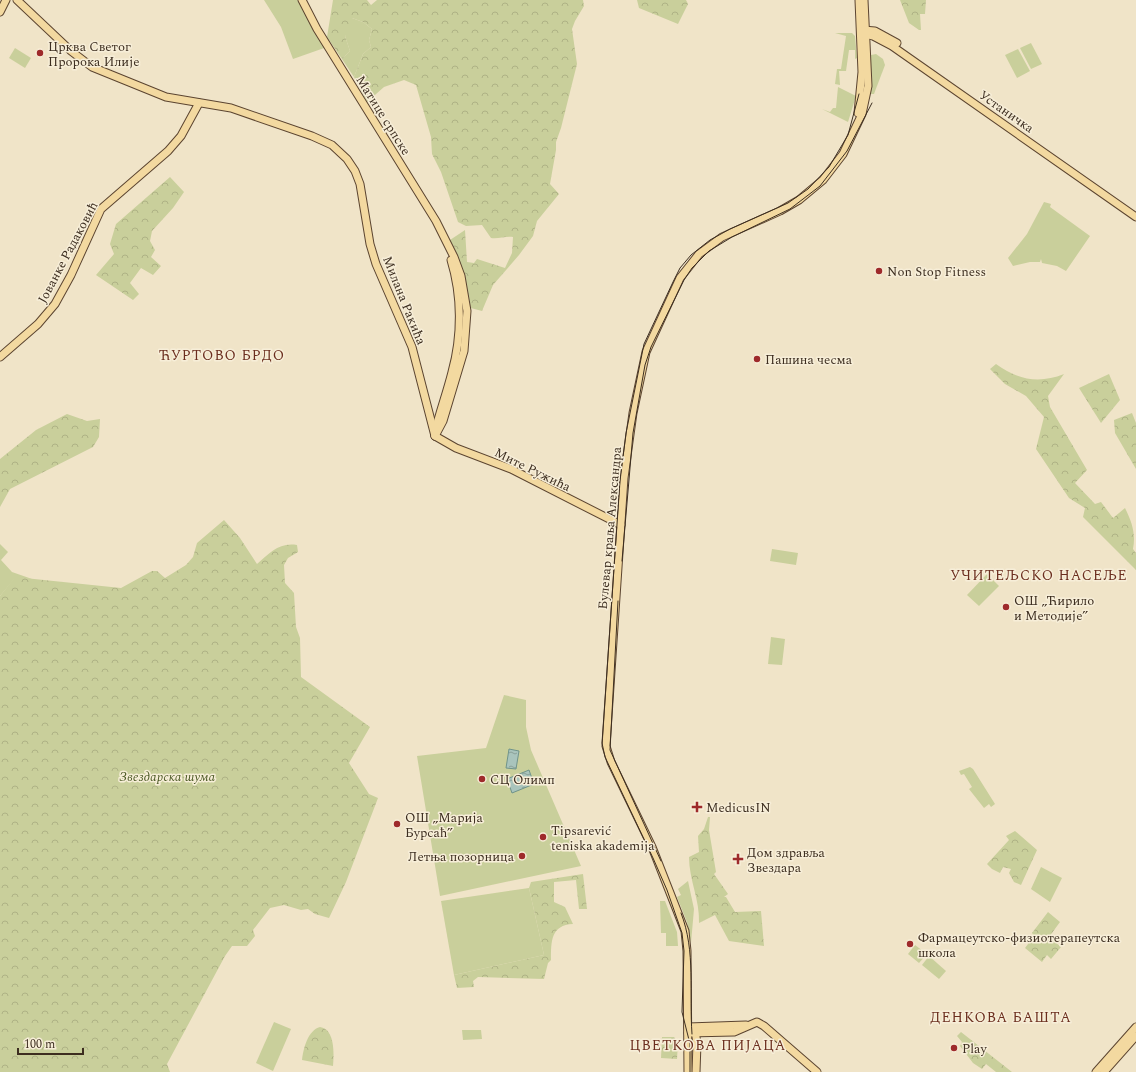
<svg xmlns="http://www.w3.org/2000/svg" width="1136" height="1072" font-family="Spectral,serif">
	<style>
		.grass { fill: #c9cf9b }
		.forest { fill: url(#forest-crowns) }
		.water { fill: url(#water-ripples); stroke: #6f938a }
		.lines { fill: none; stroke-linecap: round; stroke-linejoin: round }
		.major-casing { stroke: #5b4430; stroke-width: 9 }
		.major { stroke: #f3d9a0; stroke-width: 7 }
		.tram { stroke: #3d2e20; stroke-width: 1 }
		.poi-dot { fill: #9e2a2b; stroke: #f7eed8; stroke-width: 1.5 }
		.labels { text-anchor: middle; stroke-width: 3; stroke-linejoin: round; paint-order: stroke }
		.poi-label { font-size: 13px; fill: #3d2e20; stroke: #f7eed8; text-anchor: start }
		.street-label { font-size: 13px; fill: #3d2e20; stroke: #f7eed8 }
		.park-label { font-size: 13px; font-style: italic; fill: #4d5a26; stroke: #f7eed8 }
		.neighbourhood-label { font-size: 14px; letter-spacing: 1px; fill: #6b2e1e; stroke: #f7eed8 }
	</style>
	<defs>
		<pattern id="forest-crowns" width="20" height="18" patternUnits="userSpaceOnUse"><rect width="20" height="18" fill="#c9cf9b"/><path d="M2 6a3 3 0 1 1 6 0M12 15a3 3 0 1 1 6 0" fill="none" stroke="#aeb285"/></pattern>
		<pattern id="water-ripples" width="26" height="14" patternUnits="userSpaceOnUse"><rect width="26" height="14" fill="#a9c4bc"/><path d="M2 4q2-2 4 0t4 0M15 11q2-2 4 0t4 0" fill="none" stroke="#8ba098"/></pattern>
	</defs>
	<rect width="100%" height="100%" fill="#f0e4c8"/>
	<!-- grass -->
	<g class="grass">
		<polygon points="264,0 300,0 327,47 293,59 281,27"/>
		<polygon points="352,18 363,22 372,29 369,40 371,47 363,54 354,77 342,59 350,51 345,36"/>
		<polygon points="835,33 852,33 855,36 857,58 855,59 855,50 849,50 846,71 839,71 840,85 835,84 837,69 841,69 846,36"/>
		<polygon points="1031,43 1042,64 1031,69 1020,48"/>
		<polygon points="15,48 31,58 25,68 9,58"/>
		<polygon points="1018,49 1030,71 1017,78 1005,55"/>
		<polygon points="876,54 883,59 885,65 874,94 871,94 871,55"/>
		<polygon points="838,87 856,96 848,122 822,109 830,112 833,108 836,108"/>
		<polygon points="1044,202 1051,204 1050,207 1090,236 1066,271 1057,266 1042,263 1041,259 1040,262 1030,262 1013,266 1008,258 1027,234"/>
		<polygon points="0,544 8,552 1,560 12,572 32,579 15,578 0,596"/>
		<polygon points="772,549 798,553 796,565 770,561"/>
		<polygon points="987,574 999,586 979,606 967,595"/>
		<polygon points="771,637 785,639 782,665 768,664"/>
		<polygon points="504,695 526,700 526,727 531,750 581,866 440,896 417,756 486,748"/>
		<polygon points="970,767 973,769 995,804 991,807 989,804 984,808 969,789 972,787 964,774 961,775 959,771"/>
		<polygon points="1041,867 1062,878 1050,902 1031,889"/>
		<polygon points="688,881 694,909 691,943 687,922 677,897 681,895 678,889"/>
		<polygon points="529,888 544,955 454,975 441,901"/>
		<polygon points="660,901 665,901 677,932 678,946 666,946 666,933 661,933"/>
		<polygon points="915,945 927,954 919,963 908,954"/>
		<polygon points="929,956 946,971 939,979 922,965"/>
		<polygon points="274,1022 291,1029 273,1071 256,1063"/>
		<polygon points="462,1030 481,1030 482,1039 463,1040"/>
	</g>
	<!-- forest -->
	<g class="forest">
		<path d="M333,0H367L371,5L377,0H583L584,6L575,21L572,29L577,64L561,128L556,142V150L550,184L559,194L537,221L533,236L519,255L493,285L482,311L467,307L450,240L465,230L467,262L474,263L477,259L505,268L512,253L513,237C505,236 499,239 491,238L482,225L466,226L458,222L441,172L432,154L431,137L416,85L404,80L384,87L367,102L354,77L363,54L371,47L369,40L372,29L363,22L352,18L354,26L345,36L350,51L342,59L327,37Z"/>
		<polygon points="637,0 686,0 688,4 678,24 639,8"/>
		<polygon points="900,0 926,0 925,14 920,14 921,30 919,30 909,23"/>
		<polygon points="170,177 184,192 173,208 152,231 150,241 155,250 151,257 161,266 153,275 141,268 130,283 139,294 133,300 96,275 114,254 110,244 116,224"/>
		<path d="M996,364C1018,380 1039,384 1064,374L1048,396L1050,407L1087,470L1075,483L1095,504L1101,502L1113,518L1125,508C1132,522 1136,534 1133,549L1136,553V570L1083,517L1085,508L1069,498L1036,449L1044,417L1026,396L1005,384L990,369Z"/>
		<polygon points="1109,374 1120,400 1101,423 1079,388"/>
		<polygon points="1132,413 1136,423 1136,469 1115,433 1114,420"/>
		<polygon points="67,414 87,421 100,419 99,437 93,447 10,489 0,507 0,459 36,430"/>
		<path d="M224,520L240,538L257,564C270,553 279,542 297,545L298,552L288,558L284,565L285,583L294,593L296,627L300,638L301,677L370,727L349,763L369,794L378,798L346,882L329,918L315,914L308,909L301,910L284,905L270,908L253,930L255,936L247,946H232L225,956L167,1064L170,1072H0V596L15,577L121,588L152,571H157L165,578L186,565L193,557L197,543Z"/>
		<path d="M708,817H710L709,830L716,872L714,874L728,894L724,897H726L735,912L761,911L764,946L729,941L715,915L699,923C700,900 689,880 689,857L699,852L698,836L704,829Z"/>
		<polygon points="1015,831 1037,850 1021,885 1014,882 1009,873 1011,869 1003,867 1000,873 992,869 987,864 1009,840 1006,836"/>
		<path d="M583,874L587,909H579L576,880L554,882V902L565,907L573,924C551,925 551,941 551,960L548,963L544,979L478,977L473,981L474,987L457,988L454,975L544,955L529,888L531,882Z"/>
		<polygon points="1048,912 1060,922 1049,937 1061,947 1051,959 1047,955 1042,962 1025,948 1034,936 1032,933"/>
		<path d="M320,1027C335,1029 334,1054 333,1066L302,1060C303,1049 308,1030 320,1027Z"/>
		<polygon points="961,1032 1012,1072 996,1072 986,1064 982,1069 973,1063 960,1046 962,1042 957,1036"/>
		<polygon points="662,1037 674,1037 678,1043 677,1059 661,1058"/>
	</g>
	<!-- water -->
	<g class="water">
		<polygon points="509,749 519,751 516,769 506,768"/>
		<polygon points="529,770 534,784 512,793 507,779"/>
	</g>
	<g class="lines">
		<defs>
			<g id="major">
				<polyline points="17,0 71,51 92,67 166,97 231,108 312,136 332,145 347,159 355,171 360,184 370,244 376,264 412,347 435,436"/>
				<polyline points="302,0 317,29 436,221 454,257 461,276 467,311 464,351 443,421 435,436"/>
				<polyline points="0,12 6,0"/>
				<polyline points="863,30 875,31 897,43"/>
				<polyline points="861,33 873,36 892,46 1136,217"/>
				<polyline points="858,113 862,72 859,0"/>
				<polyline points="0,357 38,324 55,304 71,275 101,209 168,151 181,136 199,103"/>
				<path d="M435,431C440,411 447,392 452,372C462,336 462,296 451,260"/>
				<polyline points="435,436 456,448 511,469 621,525"/>
				<polyline points="688,1027 746,1025"/>
				<polyline points="695,1031 697,1043 696,1072"/>
				<polyline points="688,1033 734,1032 757,1022 764,1026 817,1072"/>
				<polyline points="688,1072 687,951 685,931 652,847 611,762 606,746 624,478 633,413 646,352 680,278 699,254 722,237 780,211 799,200 823,180 843,154 862,114 868,86 864,0"/>
				<polyline points="1096,1072 1136,1027"/>
				<polyline points="1104,1072 1136,1036"/>
			</g>
		</defs>
		<!-- major casing -->
		<use href="#major" class="major-casing"/>
		<!-- major -->
		<use href="#major" class="major"/>
		<!-- tram -->
		<g class="tram">
			<polyline points="622,561 633,433 645,365 651,347 684,280 692,268 709,251 732,237 790,209 820,186 847,151 872,103"/>
			<polyline points="618,601 610,750 661,861"/>
			<path d="M681,913C696,951 689,994 692,1034"/>
			<polyline points="690,1072 690,1044 682,1012 684,951 682,933 667,890 653,858 605,757 602,743 620,481 626,433 644,344 673,282 680,268 691,255 710,240 730,229 788,203 808,189 829,167 848,135 859,94"/>
		</g>
	</g>
	<!-- markers -->
	<g class="poi-dot">
		<circle cx="40" cy="53" r="4"/>
		<circle cx="879" cy="271" r="4"/>
		<circle cx="757" cy="359" r="4"/>
		<circle cx="1006" cy="607" r="4"/>
		<circle cx="482" cy="779" r="4"/>
		<path d="M695 801h4v4h4v4h-4v4h-4v-4h-4v-4h4z"/>
		<circle cx="397" cy="824" r="4"/>
		<circle cx="543" cy="837" r="4"/>
		<circle cx="522" cy="856" r="4"/>
		<path d="M736 853h4v4h4v4h-4v4h-4v-4h-4v-4h4z"/>
		<circle cx="910" cy="944" r="4"/>
		<circle cx="954" cy="1048" r="4"/>
	</g>
	<g class="labels">
		<!-- poi labels -->
		<g class="poi-label">
			<text x="48" y="51">Црква Светог<tspan x="48" dy="15">Пророка Илије</tspan></text>
			<text x="887" y="276">Non Stop Fitness</text>
			<text x="765" y="364">Пашина чесма</text>
			<text x="1014" y="605">ОШ „Ћирило<tspan x="1014" dy="15">и Методије”</tspan></text>
			<text x="490" y="784">СЦ Олимп</text>
			<text x="706" y="812">MedicusIN</text>
			<text x="405" y="822">ОШ „Марија<tspan x="405" dy="15">Бурсаћ”</tspan></text>
			<text x="551" y="835">Tipsarević<tspan x="551" dy="15">teniska akademija</tspan></text>
			<text x="747" y="857">Дом здравља<tspan x="747" dy="15">Звездара</tspan></text>
			<text x="514" y="861" text-anchor="end">Летња позорница</text>
			<text x="918" y="942">Фармацеутско-физиотерапеутска<tspan x="918" dy="15">школа</tspan></text>
			<text x="962" y="1053">Play</text>
		</g>
		<!-- street labels -->
		<g class="street-label">
			<text transform="translate(1007 111) rotate(35)" y="5">Устаничка</text>
			<text transform="translate(384 115) rotate(58)" y="5">Матице српске</text>
			<text transform="translate(67 252) rotate(-62)" y="5">Јованке Радаковић</text>
			<text transform="translate(405 300) rotate(68)" y="5">Милана Ракића</text>
			<text transform="translate(533 469) rotate(26)" y="5">Мите Ружића</text>
			<text transform="translate(609 528) rotate(-85)" y="5">Булевар краља Александра</text>
		</g>
		<!-- park labels -->
		<g class="park-label">
			<text x="167" y="781">Звездарска шума</text>
		</g>
		<!-- neighbourhood labels -->
		<g class="neighbourhood-label">
			<text x="222" y="360">ЋУРТОВО БРДО</text>
			<text x="1039" y="580">УЧИТЕЉСКО НАСЕЉЕ</text>
			<text x="1001" y="1022">ДЕНКОВА БАШТА</text>
			<text x="708" y="1050">ЦВЕТКОВА ПИЈАЦА</text>
		</g>
	</g>
	<!-- scale -->
	<path d="M18 1048v6h65v-6" fill="none" stroke="#3d2e20" stroke-width="2"/>
	<text x="24" y="1048" font-size="12" fill="#3d2e20" stroke="#f7eed8" stroke-width="3" paint-order="stroke">100 m</text>
</svg>
